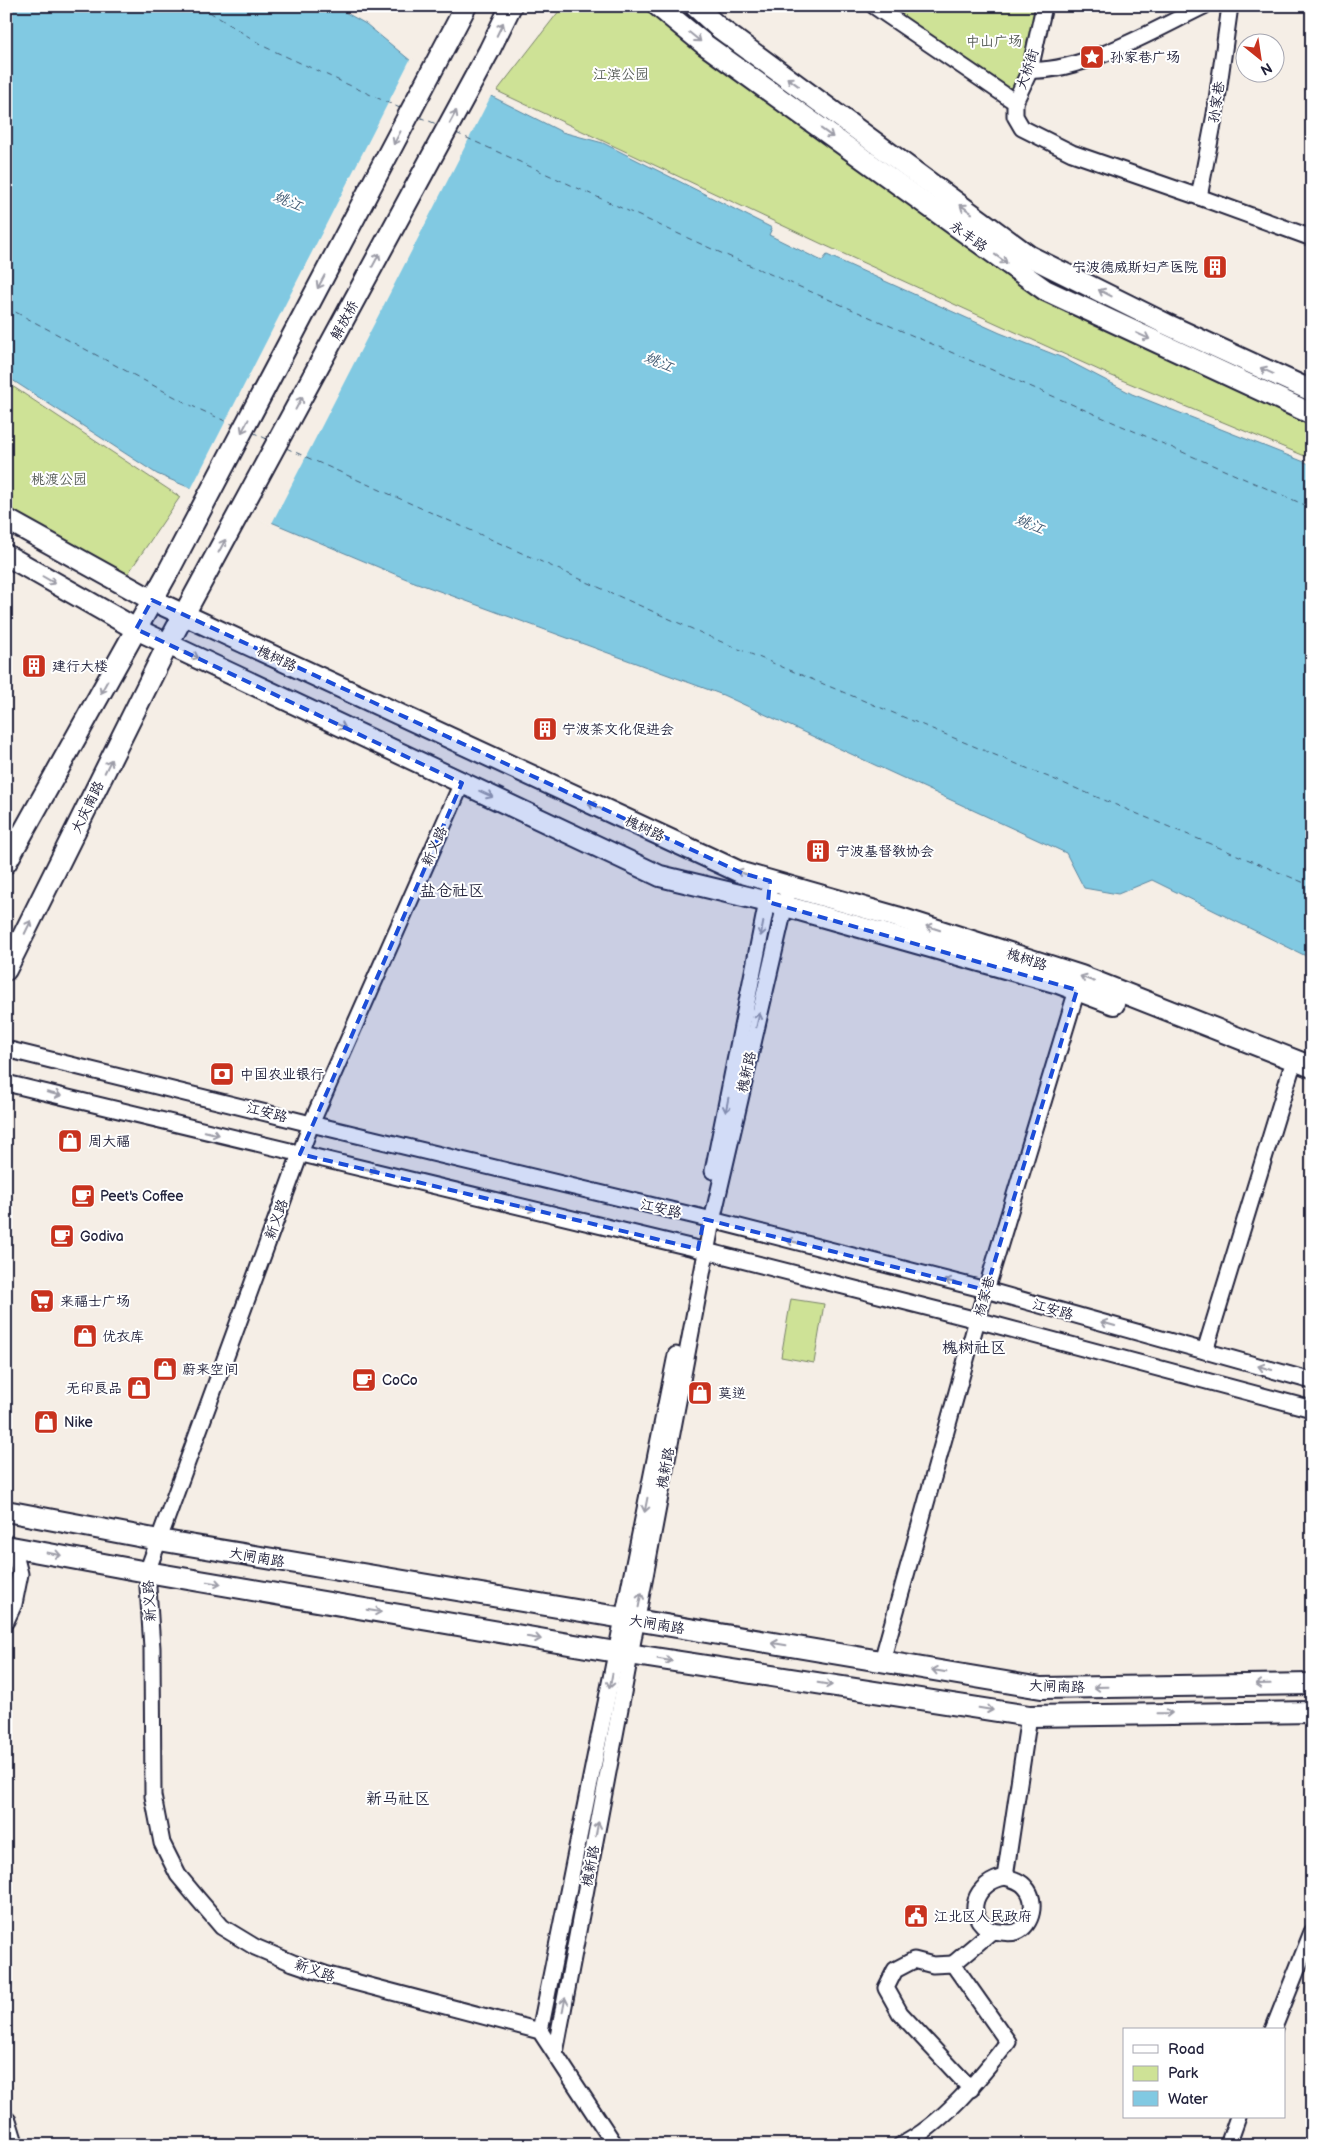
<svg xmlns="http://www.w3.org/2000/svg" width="1318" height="2151" font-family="'Balsamiq Sans','LXGW WenKai TC',sans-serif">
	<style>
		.green { fill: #cee296; stroke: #788268 }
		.water { fill: #81c9e2; stroke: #5b869f }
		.pier { fill: #f5eee6 }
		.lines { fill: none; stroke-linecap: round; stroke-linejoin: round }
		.ferry { stroke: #435c75; stroke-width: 1; stroke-dasharray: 6 5; stroke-linecap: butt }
		.minor-casing { stroke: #22223b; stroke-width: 19 }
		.major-casing { stroke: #22223b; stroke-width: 24 }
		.minor { stroke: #fff; stroke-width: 15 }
		.major { stroke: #fff; stroke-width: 20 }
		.oneway { stroke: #9c9ca7 }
		.marked { fill: #1d4ed8; fill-opacity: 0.2; stroke: #1d4ed8; stroke-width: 4; stroke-dasharray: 10 6; stroke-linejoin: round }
		.labels { text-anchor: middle; stroke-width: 4; stroke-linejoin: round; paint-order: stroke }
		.park-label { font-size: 14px; fill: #565c56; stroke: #fff }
		.poi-label { font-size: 14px; fill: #22223b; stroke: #fff; text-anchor: start }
		.street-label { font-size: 14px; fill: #22223b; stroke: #fff }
		.water-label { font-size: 15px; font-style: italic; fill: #435c75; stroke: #fff }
		.quarter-label { font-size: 16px; fill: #22223b; stroke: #fff }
	</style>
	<rect width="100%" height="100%" fill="#f5eee6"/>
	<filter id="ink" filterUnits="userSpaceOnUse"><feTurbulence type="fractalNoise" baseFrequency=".02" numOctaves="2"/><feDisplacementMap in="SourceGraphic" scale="10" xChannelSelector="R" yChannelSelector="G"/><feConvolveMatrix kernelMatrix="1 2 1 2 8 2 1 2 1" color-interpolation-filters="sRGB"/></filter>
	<g filter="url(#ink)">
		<!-- green -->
		<g class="green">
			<polygon points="563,6 641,6 1025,280 1312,417 1312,459 1112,376 822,244 497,91"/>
			<polygon points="877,6 1034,6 1034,35 1014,94"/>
			<polygon points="6,382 180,497 125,578 6,509"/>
			<polygon points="791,1299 824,1304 814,1363 781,1357"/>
		</g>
		<!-- water -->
		<polygon class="water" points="6,6 334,6 366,24 428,75 493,97 562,132 603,143 772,228 769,235 822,261 827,255 1000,333 1063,358 1132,394 1312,465 1312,959 1152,880 1118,894 1084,888 1066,853 723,695 409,580 157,474 6,376"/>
		<!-- pier -->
		<polygon class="pier" points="411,58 430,73 492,94 271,525 190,491"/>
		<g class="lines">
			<!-- ferry -->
			<g class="ferry">
				<polyline points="200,6 265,47 402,109"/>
				<polyline points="419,117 439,125"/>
				<polyline points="456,133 712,249 1312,508"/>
				<polyline points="6,307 192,406 234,425"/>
				<polyline points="252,432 269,440"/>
				<polyline points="286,448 717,640 1312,886"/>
			</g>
			<defs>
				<g id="minor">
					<polyline points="874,6 1015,102 1015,116 1022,128 1072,153 1199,197 1312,238"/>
					<path d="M1030,70C1082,73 1156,29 1204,6"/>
					<polyline points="1015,102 1030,70 1044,6"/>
					<polyline points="1199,197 1215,114 1230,6"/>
					<polyline points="462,783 311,1124 147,1572 152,1648 153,1796 162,1843 178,1875 198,1899 222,1927 255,1947 293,1963 328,1975 540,2031 615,2145"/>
					<polyline points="6,1049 311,1124 704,1218 986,1290 1312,1381"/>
					<polyline points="6,1083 698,1249 977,1320 1312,1409"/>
					<polyline points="713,1171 769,892"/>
					<polyline points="1205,1351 1291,1070"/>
					<polyline points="6,1621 14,1604 20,1574 13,1547"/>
					<polyline points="882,1661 977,1320 1077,990"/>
					<path d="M992,1931C961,1915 976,1882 1005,1877"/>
					<polyline points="953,1964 933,1965 914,1960 895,1970 886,1988 900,2013 971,2089"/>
					<polyline points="1273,2030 1312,1932"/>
					<polyline points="540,2031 676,1355"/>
					<polyline points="555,2053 712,1221 787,896"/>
					<path d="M901,2145C942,2125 980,2078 1008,2042L953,1964L992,1931C1000,1932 1008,1934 1016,1932C1033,1926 1037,1900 1026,1888C1021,1881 1013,1879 1005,1877L1029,1716"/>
					<polyline points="1228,2145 1238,2117"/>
				</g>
				<g id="major">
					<polyline points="658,6 704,44 1045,290 1312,414"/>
					<polyline points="695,6 718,27 1029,256 1166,324 1312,391"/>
					<polyline points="6,519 152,600 742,873 897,917 1081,976 1312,1067"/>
					<polyline points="6,555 136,629 660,876 785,906 1058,983 1114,1004"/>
					<polyline points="6,863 167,574 466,6"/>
					<polyline points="6,970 168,644 489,51 511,6"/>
					<polyline points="6,1511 159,1540 1041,1688 1312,1684"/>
					<polyline points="6,1546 147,1572 616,1652 1029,1716 1312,1712"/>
					<polyline points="6,2122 13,2145"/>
				</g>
			</defs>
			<!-- minor casing -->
			<use href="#minor" class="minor-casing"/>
			<!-- major casing -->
			<use href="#major" class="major-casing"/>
			<!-- minor -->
			<use href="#minor" class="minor"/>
			<!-- major -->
			<use href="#major" class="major"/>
		</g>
		<!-- one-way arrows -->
		<defs><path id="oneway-shaft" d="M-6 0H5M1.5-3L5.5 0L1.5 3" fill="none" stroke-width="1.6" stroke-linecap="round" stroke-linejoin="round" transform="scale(1.25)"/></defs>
		<g class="oneway">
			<use href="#oneway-shaft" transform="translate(500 29) rotate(-64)"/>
			<use href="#oneway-shaft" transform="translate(695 37) rotate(39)"/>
			<use href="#oneway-shaft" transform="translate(793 82) rotate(-144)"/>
			<use href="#oneway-shaft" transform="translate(453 117) rotate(-62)"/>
			<use href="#oneway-shaft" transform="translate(827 133) rotate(36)"/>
			<use href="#oneway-shaft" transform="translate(397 138) rotate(118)"/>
			<use href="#oneway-shaft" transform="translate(966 209) rotate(-144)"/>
			<use href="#oneway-shaft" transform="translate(1001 259) rotate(36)"/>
			<use href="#oneway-shaft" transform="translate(376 260) rotate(-62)"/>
			<use href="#oneway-shaft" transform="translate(321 282) rotate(118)"/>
			<use href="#oneway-shaft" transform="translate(1105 293) rotate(-153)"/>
			<use href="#oneway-shaft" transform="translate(1143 336) rotate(25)"/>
			<use href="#oneway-shaft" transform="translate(1267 371) rotate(-155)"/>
			<use href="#oneway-shaft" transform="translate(299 403) rotate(-62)"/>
			<use href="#oneway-shaft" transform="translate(245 426) rotate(118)"/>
			<use href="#oneway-shaft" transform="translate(222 546) rotate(-62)"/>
			<use href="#oneway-shaft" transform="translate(49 580) rotate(30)"/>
			<use href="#oneway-shaft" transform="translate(192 655) rotate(25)"/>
			<use href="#oneway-shaft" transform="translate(104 687) rotate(119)"/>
			<use href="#oneway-shaft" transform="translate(339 725) rotate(25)"/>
			<use href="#oneway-shaft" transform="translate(108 766) rotate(-64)"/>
			<use href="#oneway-shaft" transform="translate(486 794) rotate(25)"/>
			<use href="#oneway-shaft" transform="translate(595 806) rotate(-155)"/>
			<use href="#oneway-shaft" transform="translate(743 873) rotate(-161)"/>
			<use href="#oneway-shaft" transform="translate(28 927) rotate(-64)"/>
			<use href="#oneway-shaft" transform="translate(933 928) rotate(-162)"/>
			<use href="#oneway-shaft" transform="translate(762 929) rotate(101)"/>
			<use href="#oneway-shaft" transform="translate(1087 979) rotate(-159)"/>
			<use href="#oneway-shaft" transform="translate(758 1020) rotate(-77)"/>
			<use href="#oneway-shaft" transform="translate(54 1094) rotate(14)"/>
			<use href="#oneway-shaft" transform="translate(727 1105) rotate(101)"/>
			<use href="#oneway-shaft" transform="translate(212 1133) rotate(14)"/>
			<use href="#oneway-shaft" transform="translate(370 1170) rotate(13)"/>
			<use href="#oneway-shaft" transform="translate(528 1208) rotate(13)"/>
			<use href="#oneway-shaft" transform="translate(794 1242) rotate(-166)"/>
			<use href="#oneway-shaft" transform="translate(952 1282) rotate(-166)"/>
			<use href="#oneway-shaft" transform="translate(1108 1324) rotate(-164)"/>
			<use href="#oneway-shaft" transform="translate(1265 1368) rotate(-164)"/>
			<use href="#oneway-shaft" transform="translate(646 1505) rotate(101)"/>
			<use href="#oneway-shaft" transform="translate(54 1554) rotate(11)"/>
			<use href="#oneway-shaft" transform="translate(214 1583) rotate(10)"/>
			<use href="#oneway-shaft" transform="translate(640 1600) rotate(-79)"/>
			<use href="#oneway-shaft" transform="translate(374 1611) rotate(10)"/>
			<use href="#oneway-shaft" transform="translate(534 1638) rotate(10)"/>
			<use href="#oneway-shaft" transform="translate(779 1644) rotate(-171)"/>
			<use href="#oneway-shaft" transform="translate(665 1660) rotate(9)"/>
			<use href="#oneway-shaft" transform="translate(939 1671) rotate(-170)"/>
			<use href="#oneway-shaft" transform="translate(611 1681) rotate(101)"/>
			<use href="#oneway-shaft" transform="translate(825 1684) rotate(9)"/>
			<use href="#oneway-shaft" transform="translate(1263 1684) rotate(179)"/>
			<use href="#oneway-shaft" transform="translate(1101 1687) rotate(179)"/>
			<use href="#oneway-shaft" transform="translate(986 1709) rotate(9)"/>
			<use href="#oneway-shaft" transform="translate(1165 1713) rotate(-1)"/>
			<use href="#oneway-shaft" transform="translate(597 1829) rotate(-79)"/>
			<use href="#oneway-shaft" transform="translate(564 2005) rotate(-79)"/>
		</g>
	</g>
	<!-- marked area -->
	<path class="marked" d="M152,600L742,873L770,881L768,902L1077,990L986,1290L704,1219L698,1249L300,1154L462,783L136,629Z"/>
	<!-- icons -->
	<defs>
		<symbol id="sight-square" viewBox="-11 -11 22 22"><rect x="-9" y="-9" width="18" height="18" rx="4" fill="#c8321e" stroke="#fff"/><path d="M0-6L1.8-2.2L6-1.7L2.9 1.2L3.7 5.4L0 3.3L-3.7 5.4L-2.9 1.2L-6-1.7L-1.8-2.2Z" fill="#fff"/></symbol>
		<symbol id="building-square" viewBox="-11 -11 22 22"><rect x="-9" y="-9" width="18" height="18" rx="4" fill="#c8321e" stroke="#fff"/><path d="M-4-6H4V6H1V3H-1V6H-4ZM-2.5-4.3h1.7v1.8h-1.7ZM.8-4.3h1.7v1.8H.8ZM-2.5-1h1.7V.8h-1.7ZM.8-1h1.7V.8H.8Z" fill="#fff"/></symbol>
		<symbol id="bank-square" viewBox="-11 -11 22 22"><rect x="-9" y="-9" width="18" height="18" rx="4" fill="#c8321e" stroke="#fff"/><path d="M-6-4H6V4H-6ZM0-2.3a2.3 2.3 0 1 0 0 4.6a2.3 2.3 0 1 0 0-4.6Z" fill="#fff"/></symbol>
		<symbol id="shop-square" viewBox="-11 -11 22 22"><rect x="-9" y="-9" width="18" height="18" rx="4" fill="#c8321e" stroke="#fff"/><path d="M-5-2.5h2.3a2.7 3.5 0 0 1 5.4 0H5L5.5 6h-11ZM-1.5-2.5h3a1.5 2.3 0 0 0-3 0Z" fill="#fff"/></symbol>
		<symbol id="cafe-square" viewBox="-11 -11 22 22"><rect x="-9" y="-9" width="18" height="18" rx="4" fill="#c8321e" stroke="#fff"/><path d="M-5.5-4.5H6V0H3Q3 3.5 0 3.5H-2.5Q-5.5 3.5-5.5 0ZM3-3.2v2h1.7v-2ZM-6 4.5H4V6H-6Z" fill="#fff"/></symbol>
		<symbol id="supermarket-square" viewBox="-11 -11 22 22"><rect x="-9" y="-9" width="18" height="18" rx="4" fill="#c8321e" stroke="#fff"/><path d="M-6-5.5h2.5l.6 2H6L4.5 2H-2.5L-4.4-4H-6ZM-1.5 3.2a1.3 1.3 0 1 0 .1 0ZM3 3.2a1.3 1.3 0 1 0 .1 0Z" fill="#fff"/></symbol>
		<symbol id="civic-square" viewBox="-11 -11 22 22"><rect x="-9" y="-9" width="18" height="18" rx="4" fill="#c8321e" stroke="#fff"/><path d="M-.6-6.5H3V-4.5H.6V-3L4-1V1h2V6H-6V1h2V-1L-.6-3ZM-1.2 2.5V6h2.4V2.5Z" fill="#fff"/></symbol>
	</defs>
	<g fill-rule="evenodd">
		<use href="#sight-square" x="1078" y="43" width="28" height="28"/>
		<use href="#building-square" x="1201" y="253" width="28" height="28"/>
		<use href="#building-square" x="20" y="652" width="28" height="28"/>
		<use href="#building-square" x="531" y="715" width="28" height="28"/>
		<use href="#building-square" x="804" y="837" width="28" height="28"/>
		<use href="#bank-square" x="208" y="1060" width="28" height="28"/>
		<use href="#shop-square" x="56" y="1127" width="28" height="28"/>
		<use href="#cafe-square" x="69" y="1182" width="28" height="28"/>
		<use href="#cafe-square" x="48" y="1222" width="28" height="28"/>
		<use href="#supermarket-square" x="28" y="1287" width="28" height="28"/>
		<use href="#shop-square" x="71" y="1322" width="28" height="28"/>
		<use href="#shop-square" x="151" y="1355" width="28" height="28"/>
		<use href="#cafe-square" x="350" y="1366" width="28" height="28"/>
		<use href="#shop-square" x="125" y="1374" width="28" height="28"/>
		<use href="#shop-square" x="686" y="1379" width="28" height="28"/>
		<use href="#shop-square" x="32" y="1408" width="28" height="28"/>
		<use href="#civic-square" x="902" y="1902" width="28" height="28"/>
	</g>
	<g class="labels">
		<!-- park labels -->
		<g class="park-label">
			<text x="994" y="46">中山广场</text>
			<text x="621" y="79">江滨公园</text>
			<text x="59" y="484">桃渡公园</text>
		</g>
		<!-- poi labels -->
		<g class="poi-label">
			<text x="1110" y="62">孙家巷广场</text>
			<text x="1198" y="272" text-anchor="end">宁波德威斯妇产医院</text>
			<text x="52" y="671">建行大楼</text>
			<text x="562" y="734">宁波茶文化促进会</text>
			<text x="836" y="856">宁波基督教协会</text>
			<text x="240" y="1079">中国农业银行</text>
			<text x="88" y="1146">周大福</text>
			<text x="100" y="1201">Peet's Coffee</text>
			<text x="80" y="1241">Godiva</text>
			<text x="60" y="1306">来福士广场</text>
			<text x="102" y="1341">优衣库</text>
			<text x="182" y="1374">蔚来空间</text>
			<text x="382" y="1385">CoCo</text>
			<text x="122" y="1393" text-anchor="end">无印良品</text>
			<text x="718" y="1398">莫逆</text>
			<text x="64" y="1427">Nike</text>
			<text x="934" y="1921">江北区人民政府</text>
		</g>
		<!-- street labels -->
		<g class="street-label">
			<text transform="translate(1027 69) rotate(-71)" y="5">大桥街</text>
			<text transform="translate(1216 102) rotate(-81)" y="5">孙家巷</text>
			<text transform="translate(969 236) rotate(36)" y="5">永丰路</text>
			<text transform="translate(344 320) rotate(-62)" y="5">解放桥</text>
			<text transform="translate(277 658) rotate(25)" y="5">槐树路</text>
			<text transform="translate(87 807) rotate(-64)" y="5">大庆南路</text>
			<text transform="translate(645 828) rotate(25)" y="5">槐树路</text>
			<text transform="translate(434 846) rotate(-66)" y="5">新义路</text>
			<text transform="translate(1027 959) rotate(18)" y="5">槐树路</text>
			<text transform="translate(746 1072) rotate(-77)" y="5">槐新路</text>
			<text transform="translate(267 1112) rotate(14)" y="5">江安路</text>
			<text transform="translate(661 1208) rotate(13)" y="5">江安路</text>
			<text transform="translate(276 1219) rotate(-70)" y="5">新义路</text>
			<text transform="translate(984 1296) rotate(-74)" y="5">杨家巷</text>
			<text transform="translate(1053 1309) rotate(16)" y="5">江安路</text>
			<text transform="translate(665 1468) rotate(-79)" y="5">槐新路</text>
			<text transform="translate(257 1557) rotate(10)" y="5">大闸南路</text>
			<text transform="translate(149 1601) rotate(-94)" y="5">新义路</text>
			<text transform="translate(657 1624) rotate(9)" y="5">大闸南路</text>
			<text transform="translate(1057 1686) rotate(2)" y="5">大闸南路</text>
			<text transform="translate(590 1866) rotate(-79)" y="5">槐新路</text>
			<text transform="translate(315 1970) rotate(19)" y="5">新义路</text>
		</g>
		<!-- water labels -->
		<g class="water-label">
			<text transform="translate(288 201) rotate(24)" y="5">姚江</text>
			<text transform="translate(659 362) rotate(24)" y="5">姚江</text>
			<text transform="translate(1030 524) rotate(24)" y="5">姚江</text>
		</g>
		<!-- quarter labels -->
		<g class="quarter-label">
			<text x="452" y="896">盐仓社区</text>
			<text x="974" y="1353">槐树社区</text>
			<text x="398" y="1804">新马社区</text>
		</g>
	</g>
	<!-- margin -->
	<rect width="1318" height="2151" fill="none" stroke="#fff" stroke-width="25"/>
	<rect x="12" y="12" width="1293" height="2126" fill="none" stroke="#22223b" stroke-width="2" filter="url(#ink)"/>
	<!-- legend -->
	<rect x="1123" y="2028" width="162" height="90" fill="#ffffff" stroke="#a7a7b1"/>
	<rect x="1133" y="2045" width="25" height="8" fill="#ffffff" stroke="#a7a7b1"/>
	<text x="1168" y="2054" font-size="15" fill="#22223b">Road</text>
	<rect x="1133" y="2066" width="25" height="15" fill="#cee296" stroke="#a7a7b1"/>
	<text x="1168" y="2078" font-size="15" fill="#22223b">Park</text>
	<rect x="1133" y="2091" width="25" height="15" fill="#81c9e2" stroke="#a7a7b1"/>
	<text x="1168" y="2104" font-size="15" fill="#22223b">Water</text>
	<!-- north arrow -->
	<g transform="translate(1260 58) rotate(150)"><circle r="24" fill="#ffffff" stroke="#a7a7b1"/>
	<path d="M0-4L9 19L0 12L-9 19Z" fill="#c8321e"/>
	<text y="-8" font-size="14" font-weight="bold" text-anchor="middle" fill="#22223b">N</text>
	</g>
</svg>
